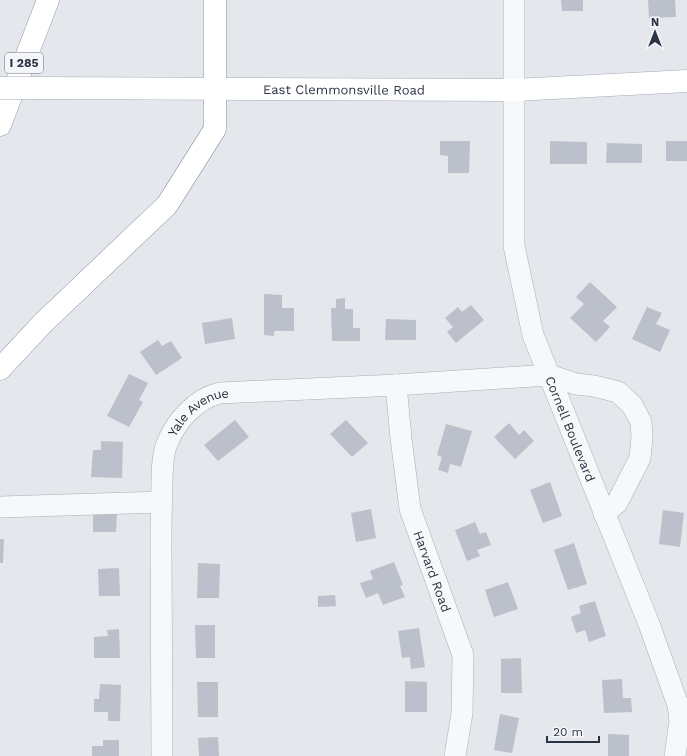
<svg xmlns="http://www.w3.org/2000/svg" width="687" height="756" font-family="'Work Sans',sans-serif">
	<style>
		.building { fill: #bbc0ca }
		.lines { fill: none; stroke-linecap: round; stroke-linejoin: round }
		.minor-casing { stroke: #a9aeb7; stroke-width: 22 }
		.major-casing { stroke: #a3abb8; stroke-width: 23 }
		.highway-casing { stroke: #8b94a3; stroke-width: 23 }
		.minor { stroke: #f7f8fa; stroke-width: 21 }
		.major { stroke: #fff; stroke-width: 22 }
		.highway { stroke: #fff; stroke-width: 22 }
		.major-bridge-casing { stroke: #a3abb8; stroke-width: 23; stroke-linecap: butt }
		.major-bridge { stroke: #fff; stroke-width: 22 }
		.labels { text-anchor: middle; stroke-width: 3.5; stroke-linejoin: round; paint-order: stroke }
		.shield { fill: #f4f6f9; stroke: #676e7b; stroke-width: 1 }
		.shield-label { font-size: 12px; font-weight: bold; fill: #2b3445 }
		.street-label { font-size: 13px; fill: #2b3445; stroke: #f4f6f9 }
	</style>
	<rect width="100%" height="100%" fill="#e4e7ec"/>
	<!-- building -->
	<g class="building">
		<polygon points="561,0 583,0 583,11 562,11"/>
		<polygon points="648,0 675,0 676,17 649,18"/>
		<polygon points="440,141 470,141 469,173 448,173 448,156 440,155"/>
		<polygon points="550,141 587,142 587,164 550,164"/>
		<rect x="666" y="141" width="21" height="20"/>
		<polygon points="607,143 642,144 642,163 606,163"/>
		<polygon points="590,282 617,307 603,321 610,327 596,342 570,318 584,304 576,297"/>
		<polygon points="264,294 282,295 282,308 294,308 294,331 274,331 274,336 264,335"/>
		<polygon points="345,298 345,309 353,309 353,328 360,328 360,341 332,341 331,308 336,308 336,299"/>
		<polygon points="471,305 484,320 456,343 447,332 453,327 445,318 458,307 462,312"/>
		<polygon points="647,307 662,313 656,324 670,330 660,352 632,339"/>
		<polygon points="232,318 235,339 205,344 202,323"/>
		<polygon points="386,319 416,320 416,340 385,340"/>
		<polygon points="158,340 162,346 171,341 182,358 156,375 140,352"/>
		<polygon points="129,374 148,383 139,400 143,402 129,427 107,416"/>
		<polygon points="235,420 249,437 218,461 204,445"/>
		<polygon points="346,420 368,443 352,457 330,434"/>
		<polygon points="509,423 519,435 524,430 534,441 515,459 494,437"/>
		<polygon points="446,424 472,431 461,467 450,464 448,473 438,470 442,457 437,455"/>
		<polygon points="101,441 123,442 122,478 91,477 93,450 101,450"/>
		<polygon points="550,482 562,516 543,523 530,490"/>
		<polygon points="371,509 376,538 356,542 351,513"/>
		<polygon points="663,510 684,513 680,547 659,544"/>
		<polygon points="93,511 117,511 116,532 93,532"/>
		<polygon points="475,522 480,534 486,532 491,545 477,550 480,556 467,561 455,530"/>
		<polygon points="0,539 4,539 3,563 0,563"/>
		<polygon points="574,543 587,584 568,590 554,550"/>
		<polygon points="394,562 403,585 400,586 405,597 383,605 378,593 366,598 360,583 373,579 370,571"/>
		<polygon points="198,563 220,564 219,598 197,598"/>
		<polygon points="119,568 120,596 99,596 98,569"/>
		<polygon points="508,582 518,609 494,617 485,590"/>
		<polygon points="335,595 336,606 318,607 318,596"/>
		<polygon points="595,601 606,636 589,642 585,630 576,633 571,617 581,613 579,606"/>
		<polygon points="195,625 215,625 215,658 196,658"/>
		<polygon points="419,628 425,667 411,669 410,657 402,658 398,631"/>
		<polygon points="119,629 120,658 94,658 94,637 108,636 107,630"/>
		<polygon points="521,658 522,693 501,693 501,659"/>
		<polygon points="622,679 623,698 631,698 632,712 604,713 602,680"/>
		<polygon points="405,681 427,682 427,712 405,712"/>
		<polygon points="197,682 218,682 218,717 198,717"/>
		<polygon points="100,684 121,685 120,721 108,721 108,712 94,712 94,699 99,699"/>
		<polygon points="500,714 519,718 512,753 494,750"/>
		<polygon points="608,734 629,735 629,756 608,756"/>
		<polygon points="218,737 219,756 199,756 198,738"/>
		<polygon points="103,740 119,740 119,756 92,756 92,746 103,746"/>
	</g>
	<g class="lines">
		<defs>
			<g id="minor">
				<path id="s1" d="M514,0V246L533,335L649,624L678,705L680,721L675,756"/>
				<path id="s2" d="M396,385L401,438L410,509L463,655L462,713L455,756"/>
				<polyline points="0,507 161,502"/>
				<path id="s3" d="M162,756C162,687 161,618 161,549C161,528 161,506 162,485C162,472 162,459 166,446C175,422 195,399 220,393L396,385L549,375L576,384L594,386L618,392L632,405L641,422L642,437L640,458L617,503L604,514"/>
			</g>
			<g id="major">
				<path id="s4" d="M36,88L515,90L687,81"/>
			</g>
			<g id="highway">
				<polyline points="0,125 48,0"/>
				<polyline points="0,369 43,323 167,205 215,129 215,0"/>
			</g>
		</defs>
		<!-- minor casing -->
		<use href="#minor" class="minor-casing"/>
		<!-- major casing -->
		<use href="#major" class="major-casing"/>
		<!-- highway casing -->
		<use href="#highway" class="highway-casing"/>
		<!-- minor -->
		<use href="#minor" class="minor"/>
		<!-- major -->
		<use href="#major" class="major"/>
		<!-- highway -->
		<use href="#highway" class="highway"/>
		<defs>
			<polyline id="major-bridge" points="0,88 36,88"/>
		</defs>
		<!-- major-bridge casing -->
		<use href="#major-bridge" class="major-bridge-casing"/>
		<!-- major-bridge -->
		<use href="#major-bridge" class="major-bridge"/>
	</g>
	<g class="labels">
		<!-- shield labels -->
		<rect class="shield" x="5" y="53" width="38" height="20" rx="3"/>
		<g class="shield-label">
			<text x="24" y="67">I 285</text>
		</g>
		<!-- street labels -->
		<g class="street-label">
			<text dy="5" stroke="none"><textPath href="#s4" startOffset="308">East Clemmonsville Road</textPath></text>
			<text dy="5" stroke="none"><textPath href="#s3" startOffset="360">Yale Avenue</textPath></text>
			<text dy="5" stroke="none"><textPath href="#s1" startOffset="438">Cornell Boulevard</textPath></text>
			<text dy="5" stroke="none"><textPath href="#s2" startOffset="191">Harvard Road</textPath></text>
		</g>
	</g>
	<!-- north arrow -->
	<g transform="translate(655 32)" stroke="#f4f6f9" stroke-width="3" paint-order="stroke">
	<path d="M0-3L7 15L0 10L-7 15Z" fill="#2b3445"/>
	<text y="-6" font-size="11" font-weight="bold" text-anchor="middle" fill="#2b3445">N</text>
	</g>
	<!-- scale -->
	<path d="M547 736v6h52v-6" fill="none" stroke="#2b3445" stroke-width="2"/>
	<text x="553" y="736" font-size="12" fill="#2b3445" stroke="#f4f6f9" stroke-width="3" paint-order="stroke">20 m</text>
</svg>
